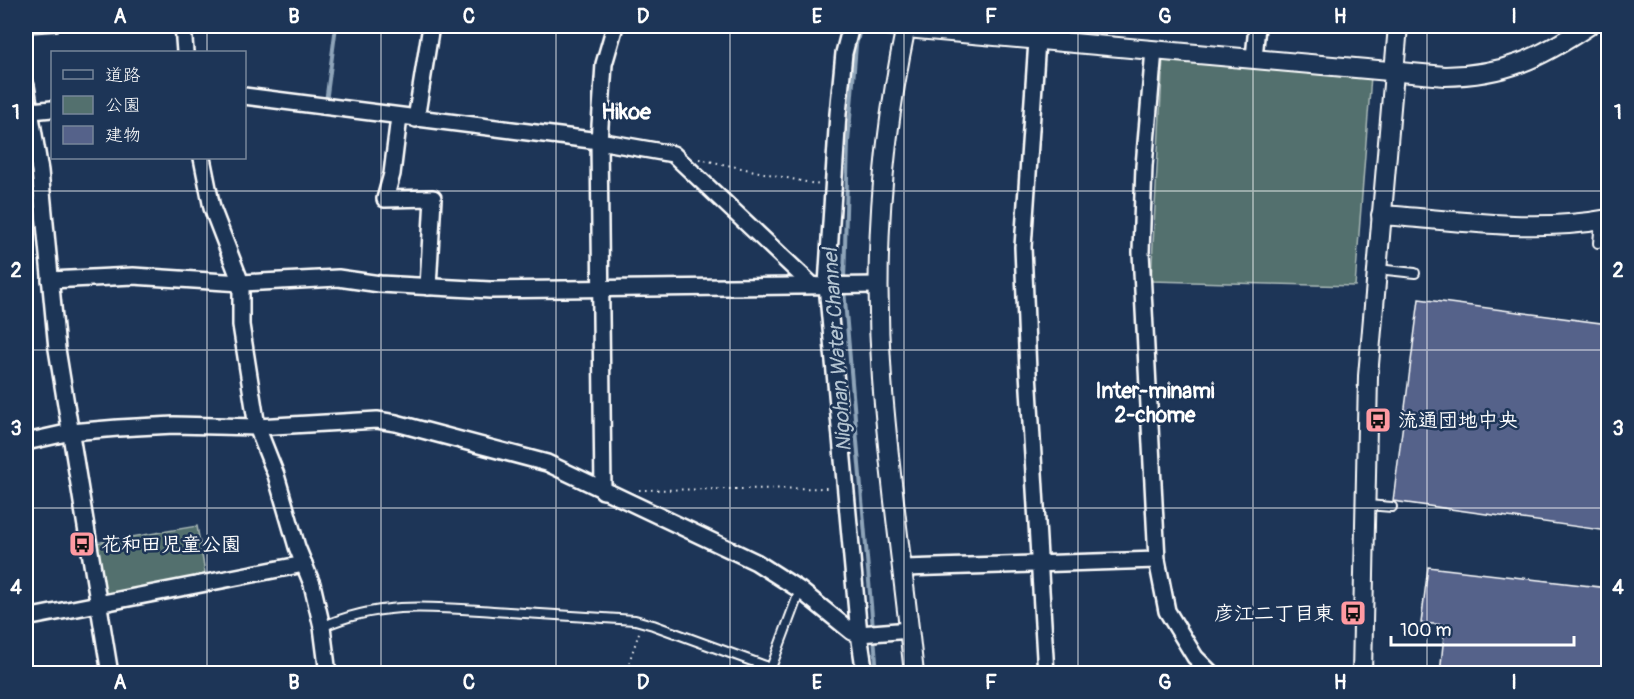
<svg xmlns="http://www.w3.org/2000/svg" width="1634" height="699" font-family="Pangolin,'Klee One',sans-serif">
	<style>
		.green { fill: #53706e; stroke: #a9b8b6; stroke-width: 1.5 }
		.lines { fill: none; stroke-linecap: round; stroke-linejoin: round }
		.stream { stroke: #8ea4b9; stroke-width: 4 }
		.building { fill: #55628a; stroke: #fff; stroke-width: 1.5 }
		.service-casing { stroke: #fff; stroke-width: 12 }
		.minor-casing { stroke: #fff; stroke-width: 20 }
		.tertiary-casing { stroke: #fff; stroke-width: 22 }
		.path { stroke: #fff; stroke-width: 2; stroke-dasharray: 1.5 4.5; stroke-linecap: butt }
		.service { stroke: #1d3557; stroke-width: 8 }
		.minor { stroke: #1d3557; stroke-width: 15 }
		.tertiary { stroke: #1d3557; stroke-width: 18 }
		.grid { fill: none; stroke: #fff; stroke-width: 1.5; stroke-opacity: 0.55 }
		.labels { text-anchor: middle; stroke-width: 5; stroke-linejoin: round; paint-order: stroke }
		.poi-label { font-size: 20px; font-weight: bold; fill: #fff; stroke: #1d3557; text-anchor: start }
		.water-label { font-size: 21px; font-style: italic; fill: #b3c3d0; stroke: #1d3557 }
		.neighbourhood-label { font-size: 21px; font-weight: bold; fill: #fff; stroke: #1d3557 }
		.quarter-label { font-size: 22px; font-weight: bold; fill: #fff; stroke: #1d3557 }
		.neatline { fill: none; stroke: #fff; stroke-width: 2 }
		.grid-label { font-size: 20px; text-anchor: middle; font-weight: bold; fill: #fff }
	</style>
	<rect width="100%" height="100%" fill="#1d3557"/>
	<filter id="ink" filterUnits="userSpaceOnUse"><feTurbulence type="fractalNoise" baseFrequency=".0167" numOctaves="2"/><feDisplacementMap in="SourceGraphic" scale="12" xChannelSelector="R" yChannelSelector="G"/><feConvolveMatrix kernelMatrix="1 2 1 2 8 2 1 2 1" color-interpolation-filters="sRGB"/></filter>
	<g filter="url(#ink)">
		<!-- green -->
		<g class="green">
			<polygon points="1163,57 1371,76 1355,286 1151,281"/>
			<polygon points="197,526 206,578 102,596 95,543"/>
		</g>
		<g class="lines">
			<!-- stream -->
			<g class="stream">
				<polyline points="326,102 336,26"/>
				<polyline points="844,282 848,143 856,45 861,26"/>
				<polyline points="844,289 873,628"/>
				<polyline points="874,636 877,674"/>
			</g>
		</g>
		<!-- building -->
		<g class="building">
			<polygon points="1419,299 1608,324 1608,531 1393,501"/>
			<polygon points="1428,567 1608,588 1608,674 1440,674 1445,625 1421,623"/>
		</g>
		<g class="lines">
			<defs>
				<g id="service">
					<polyline points="26,28 56,26"/>
					<polyline points="1598,243 1600,221"/>
					<polyline points="1377,269 1415,273"/>
					<polyline points="1367,505 1392,507"/>
					<path d="M322,627C380,601 432,607 493,611C540,614 587,617 635,620L653,625L771,668L800,590"/>
				</g>
				<g id="minor">
					<polyline points="183,26 185,52"/>
					<polyline points="851,26 844,53 838,114 827,285 859,634 865,674"/>
					<polyline points="887,26 906,28"/>
					<polyline points="1038,26 1023,247 1028,372 1046,674"/>
					<polyline points="1154,50 1144,166 1141,252 1157,560 1167,611 1195,657 1212,674"/>
					<polyline points="1254,58 1257,26"/>
					<polyline points="26,86 40,171 57,349 110,674"/>
					<polyline points="244,96 599,141 673,154 812,285"/>
					<polyline points="31,111 52,109"/>
					<polyline points="399,117 392,174 385,199 433,198 428,287"/>
					<polyline points="416,119 431,26"/>
					<polyline points="202,158 212,208 241,283 241,325 257,427 276,475 297,547 312,584 322,627 328,674"/>
					<polyline points="50,280 133,276 241,283 338,278 380,284 490,290 879,285"/>
					<polyline points="26,442 71,432 118,428 174,425 257,427 377,420 396,423 547,463 756,562 800,590 852,632 859,634 910,630"/>
					<polyline points="603,491 599,141 604,64 615,26"/>
					<polyline points="904,568 1157,560"/>
					<polyline points="26,618 304,564"/>
				</g>
				<g id="tertiary">
					<path d="M906,26C882,141 873,261 882,379C889,477 904,575 914,674"/>
					<path d="M906,28L1445,76C1505,75 1540,58 1588,26"/>
					<path d="M1381,215C1456,220 1534,233 1608,219"/>
					<polyline points="1362,674 1368,376 1398,26"/>
				</g>
			</defs>
			<!-- service casing -->
			<use href="#service" class="service-casing"/>
			<!-- minor casing -->
			<use href="#minor" class="minor-casing"/>
			<!-- tertiary casing -->
			<use href="#tertiary" class="tertiary-casing"/>
			<!-- path -->
			<g class="path">
				<polyline points="699,159 820,185"/>
				<polyline points="639,490 831,488"/>
				<polyline points="780,669 792,674"/>
				<polyline points="76,674 97,669"/>
				<polyline points="625,674 640,630"/>
			</g>
			<!-- service -->
			<use href="#service" class="service"/>
			<!-- minor -->
			<use href="#minor" class="minor"/>
			<!-- tertiary -->
			<use href="#tertiary" class="tertiary"/>
		</g>
	</g>
	<!-- grid -->
	<path class="grid" d="M207,26V52M381,26V674M556,26V674M730,26V674M904,26V674M1078,26V674M1253,26V674M1427,26V674M207,158V674M26,191H1608M26,350H1608M26,508H1608"/>
	<!-- icons -->
	<defs>
		<symbol id="bus-square" viewBox="-11 -11 22 22"><rect x="-9" y="-9" width="18" height="18" rx="4" fill="#ff9aa2" stroke="#1d3557"/><path d="M-5-6H5V4H4V6H2V4H-2V6H-4V4H-5ZM-3.5-4V0h7V-4ZM-3.5 1.2v1.5H-2V1.2ZM2 1.2v1.5H3.5V1.2Z" fill="#111"/></symbol>
	</defs>
	<g fill-rule="evenodd">
		<use href="#bus-square" x="1363" y="405" width="30" height="30"/>
		<use href="#bus-square" x="67" y="529" width="30" height="30"/>
		<use href="#bus-square" x="1338" y="598" width="30" height="30"/>
	</g>
	<g class="labels">
		<!-- poi labels -->
		<g class="poi-label">
			<text x="1398" y="427">流通団地中央</text>
			<text x="101" y="551">花和田児童公園</text>
			<text x="1334" y="620" text-anchor="end">彦江二丁目東</text>
		</g>
		<!-- water labels -->
		<g class="water-label">
			<text transform="translate(837 350) rotate(-94)" y="7">Nigohan Water Channel</text>
		</g>
		<!-- neighbourhood labels -->
		<g class="neighbourhood-label">
			<text x="1155" y="398">Inter-minami<tspan x="1155" dy="24">2-chome</tspan></text>
		</g>
		<!-- quarter labels -->
		<g class="quarter-label">
			<text x="626" y="119">Hikoe</text>
		</g>
	</g>
	<!-- margin -->
	<rect width="1634" height="699" fill="none" stroke="#1d3557" stroke-width="66"/>
	<!-- legend -->
	<rect x="51" y="51" width="195" height="108" fill="#1d3557" stroke="#77869a" stroke-width="1.5"/>
	<rect x="63" y="70" width="30" height="9" fill="#1d3557" stroke="#77869a" stroke-width="1.5"/>
	<text x="105" y="81" font-size="18" fill="#ffffff">道路</text>
	<rect x="63" y="96" width="30" height="18" fill="#53706e" stroke="#77869a" stroke-width="1.5"/>
	<text x="105" y="111" font-size="18" fill="#ffffff">公園</text>
	<rect x="63" y="126" width="30" height="18" fill="#55628a" stroke="#77869a" stroke-width="1.5"/>
	<text x="105" y="141" font-size="18" fill="#ffffff">建物</text>
	<!-- scale -->
	<path d="M1391 636v9h183v-9" fill="none" stroke="#ffffff" stroke-width="3"/>
	<text x="1400" y="636" font-size="18" fill="#ffffff" stroke="#1d3557" stroke-width="4.5" paint-order="stroke">100 m</text>
	<rect x="33" y="33" width="1568" height="633" class="neatline"/>
	<g class="grid-label">
		<text x="120" y="23">A</text>
		<text x="294" y="23">B</text>
		<text x="469" y="23">C</text>
		<text x="643" y="23">D</text>
		<text x="817" y="23">E</text>
		<text x="991" y="23">F</text>
		<text x="1165" y="23">G</text>
		<text x="1340" y="23">H</text>
		<text x="1514" y="23">I</text>
		<text x="16" y="119">1</text>
		<text x="1618" y="119">1</text>
		<text x="16" y="277">2</text>
		<text x="1618" y="277">2</text>
		<text x="16" y="435">3</text>
		<text x="1618" y="435">3</text>
		<text x="16" y="594">4</text>
		<text x="1618" y="594">4</text>
		<text x="120" y="689">A</text>
		<text x="294" y="689">B</text>
		<text x="469" y="689">C</text>
		<text x="643" y="689">D</text>
		<text x="817" y="689">E</text>
		<text x="991" y="689">F</text>
		<text x="1165" y="689">G</text>
		<text x="1340" y="689">H</text>
		<text x="1514" y="689">I</text>
	</g>
</svg>
